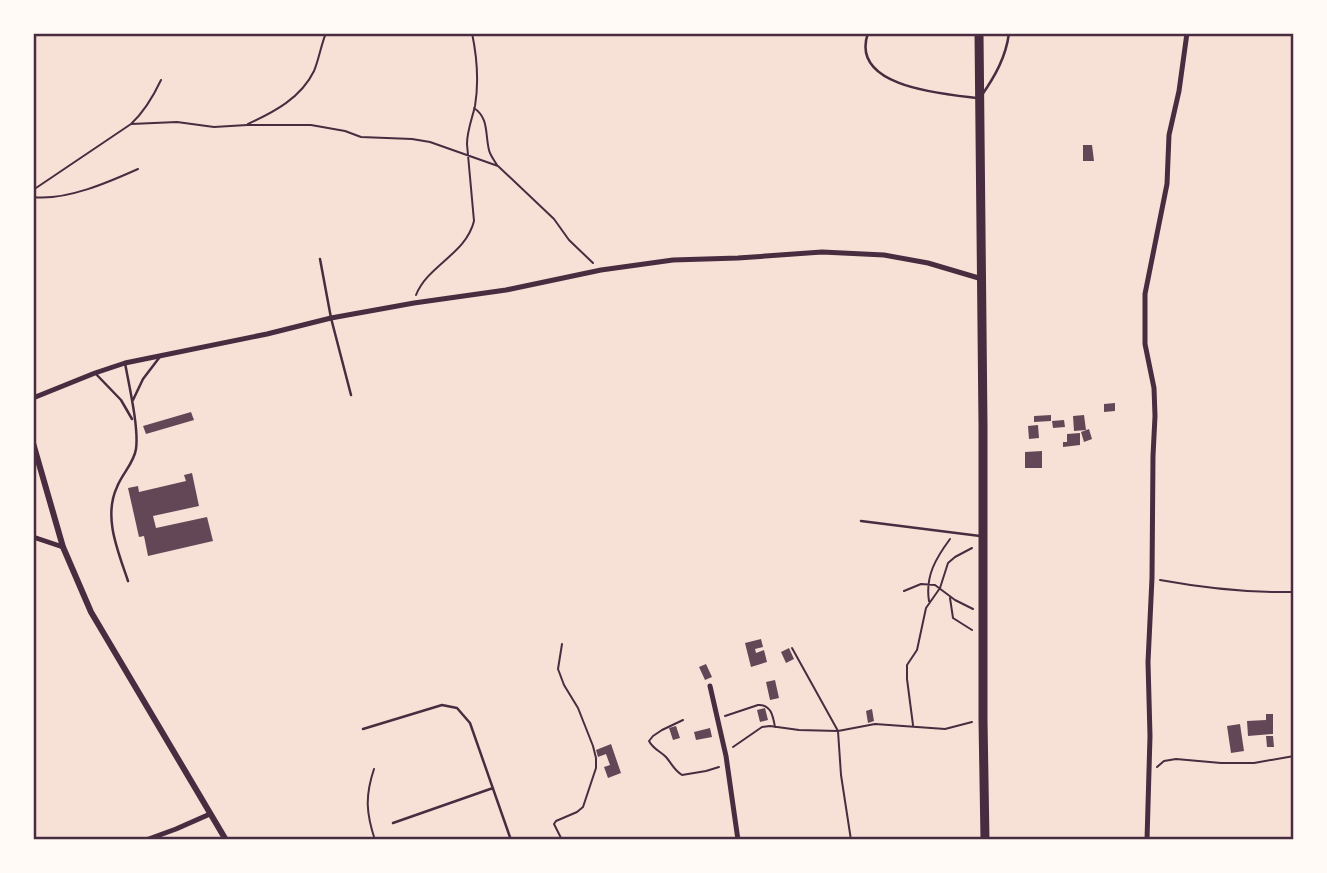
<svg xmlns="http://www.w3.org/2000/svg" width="1327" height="873" font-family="Merriweather,serif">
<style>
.building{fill:#644757}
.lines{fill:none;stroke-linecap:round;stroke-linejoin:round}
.path{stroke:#4a2c40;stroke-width:2}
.service{stroke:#4a2c40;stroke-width:2.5}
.minor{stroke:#4a2c40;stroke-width:5}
.tertiary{stroke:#4a2c40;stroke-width:6}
.trunk{stroke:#4a2c40;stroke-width:9}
.neatline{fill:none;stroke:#4a2c40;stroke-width:2.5}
</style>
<rect width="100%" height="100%" fill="#f7e1d7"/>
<path class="building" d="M1083,145H1092L1094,161H1083Z
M1115,403V411L1104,412V404Z
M191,412L194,420L146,434L143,426Z
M1051,415V421L1034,422V416Z
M1084,415L1086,430L1074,431L1073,416Z
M1064,420L1065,427L1053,428L1052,421Z
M1038,425L1039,438L1029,439L1028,426Z
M1089,429L1092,439L1084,442L1081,432Z
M1080,433V445L1063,447V442H1067V434Z
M1042,451V468H1025V452Z
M192,473L199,506L153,516L156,528L207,517L213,541L148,556L144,536L139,537L128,488L138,486L139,492L186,481L184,475Z
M761,639L763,647L755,649L756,653L764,650L767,662L751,667L745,643Z
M789,648L794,659L786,663L781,652Z
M706,664L712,677L705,680L699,667Z
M775,680L779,698L770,700L766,682Z
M765,708L768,720L760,722L757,710Z
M872,709L874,721L868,723L866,711Z
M1266,714H1273V734L1248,736L1247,721L1266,720Z
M1240,724L1244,751L1231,753L1227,726Z
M676,726L680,738L673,740L669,728Z
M710,728L712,737L696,740L694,732Z
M1266,736H1273L1274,747H1267Z
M611,744L621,773L608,778L604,767L610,765L606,754L598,757L596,750Z"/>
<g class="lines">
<path class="path" d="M474,108C489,118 485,134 489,150C490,155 494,160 497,165
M131,124L177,122L214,127L247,125H311L345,131L361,137L412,139L430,142L498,166L554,219L569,240L593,263
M248,124C274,112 301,98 314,71C319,59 321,45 326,33
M33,190L131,124C145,111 153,97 161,80
M33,197C66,201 109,182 138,169
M416,295C428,265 466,254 474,221L467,144C467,131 472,119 475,106C479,82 477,57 472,33
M1160,580C1204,588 1249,593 1294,592
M904,591L921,584L935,585L955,600L973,609
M950,598L953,618L972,630
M929,601C925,576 936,558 950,539
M562,644L558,669L564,685L578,708L593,746L596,758V768L583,807L577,812L556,821L554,824L562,840
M792,648L838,731L841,775L851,840
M725,716L758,705C771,704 773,716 775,727
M683,720L662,730L653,736L649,741C653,749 660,751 666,757C672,764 674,770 682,775L706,771L719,767
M913,725L907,679V665L917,650L926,608L940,588L948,563L955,557L972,548
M733,747L762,727L770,726L799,730L838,731L875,724L945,729L972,722
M1157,767L1164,761L1176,759L1221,763H1254L1294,756
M374,769C365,796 366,813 375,840"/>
<path class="service" d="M868,33C849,87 943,94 977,98
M982,95C995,76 1006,57 1009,33
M320,259L331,318L351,395
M125,363C129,385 139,428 136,449C134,463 122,474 117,487C103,517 118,551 128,581
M95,373L121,400L132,419
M133,400L143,379L159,358
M861,521L980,536
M363,729L442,705L457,708L470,723L511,840
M393,823L493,788"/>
<path class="minor" d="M33,398L95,373L125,363L267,334L331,318L414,303L506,290L601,270L673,260L738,258L822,252L884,255L928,263L982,279
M33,537L63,547
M710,686L726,756L738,840
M146,840L176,829L210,814
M1147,840L1150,736L1148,662L1152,578L1153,456L1155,416L1154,388L1145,344V294L1167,184L1169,135L1179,91L1187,33"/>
<path class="tertiary" d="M33,443L63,547L91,612L226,840"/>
<path class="trunk" d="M979,33L983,425V720L985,840"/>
</g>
<rect width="1327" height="873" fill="none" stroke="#fffaf5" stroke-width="70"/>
<rect x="35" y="35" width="1257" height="803" class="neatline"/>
</svg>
